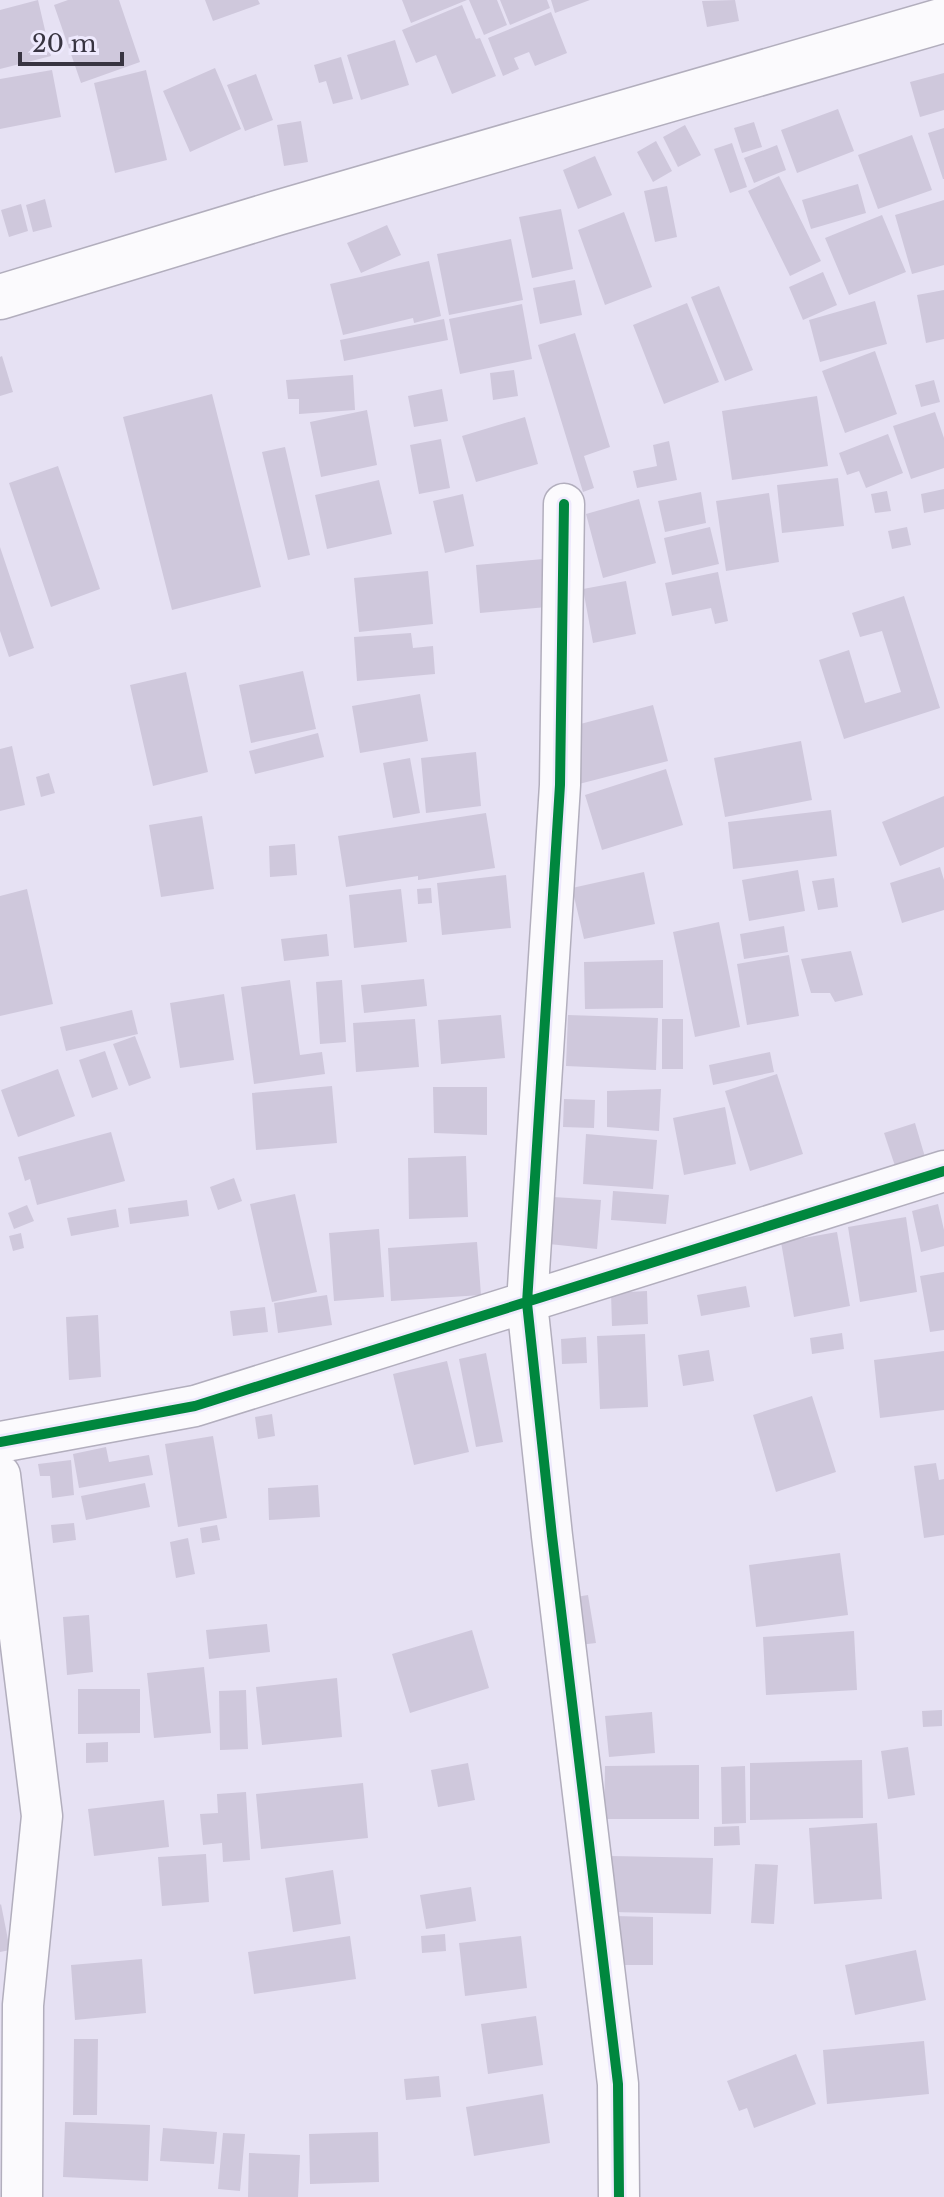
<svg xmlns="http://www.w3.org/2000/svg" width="944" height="2197" font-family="'Libre Baskerville',serif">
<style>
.building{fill:#cfc8dc}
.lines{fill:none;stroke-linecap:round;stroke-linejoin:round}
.street-casing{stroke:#b2aebd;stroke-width:43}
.primary-casing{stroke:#b2aebd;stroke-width:47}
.street{stroke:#fbfafd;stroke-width:40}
.primary{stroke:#fbfafd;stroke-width:44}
.cycleway-casing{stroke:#eee9fd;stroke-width:15}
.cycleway{stroke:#00873e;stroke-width:10}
</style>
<rect width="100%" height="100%" fill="#e6e1f3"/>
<path class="building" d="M38,0L51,56L0,69V10Z
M68,0H119L140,62L81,83L54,5Z
M205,0H258L260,4L213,21Z
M402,0H467L411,23Z
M469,0H497L507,25L484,35Z
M500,0H547L550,8L510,25Z
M551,0H590L555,13Z
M735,0L739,21L707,27L702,1Z
M462,5L476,39L480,38L496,76L452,94L436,55L416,63L402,30Z
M551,12L567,53L535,66L529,52L514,58L519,69L503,76L488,38Z
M395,40L409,85L361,100L347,55Z
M341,57L353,99L333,104L326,81L319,83L314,65Z
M215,68L241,129L190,152L163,91Z
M52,70L61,117L0,129V79Z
M146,70L167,160L115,173L94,83Z
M944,73V110L920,117L910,82Z
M256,74L273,120L245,131L227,85Z
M838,109L854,151L797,173L781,130Z
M301,121L308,162L284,166L277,125Z
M754,122L762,147L742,153L734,128Z
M685,125L701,155L678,167L663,137Z
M944,128V179H943L928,133Z
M912,135L932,190L878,209L858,155Z
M656,141L672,171L653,182L637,152Z
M732,143L747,187L730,193L714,149Z
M777,145L786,170L754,183L744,158Z
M595,156L612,195L578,209L563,170Z
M779,176L821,261L790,276L748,191Z
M858,184L866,213L811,229L802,200Z
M667,186L677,237L655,242L644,191Z
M45,199L52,227L33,232L26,205Z
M944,200V265L912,274L895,215Z
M21,204L28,231L9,237L1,210Z
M561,209L573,269L532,278L519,217Z
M624,212L652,287L605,305L578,230Z
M882,215L906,272L849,295L825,238Z
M387,225L401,255L361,273L347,243Z
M511,239L523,300L449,315L437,254Z
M429,261L441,316L414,323L413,318L343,335L330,284Z
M823,272L837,305L803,320L789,287Z
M575,280L582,315L540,324L533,288Z
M719,286L753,370L725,381L691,297Z
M944,290V339L926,343L917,295Z
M875,301L887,344L820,362L809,320Z
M687,303L719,382L664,404L633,325Z
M522,304L532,359L460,374L449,319Z
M444,319L448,340L344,361L340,340Z
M575,333L610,447L584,456L594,488L583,492L538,345Z
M875,351L897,414L845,433L822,371Z
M2,356L13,392L0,396V357Z
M514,370L518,396L493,400L490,373Z
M353,375L355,410L299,414V399H288L286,380Z
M934,380L940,402L921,407L915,385Z
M442,389L448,421L414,427L408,396Z
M212,394L261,587L172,610L123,417Z
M817,396L828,466L732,480L722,411Z
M367,410L377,465L321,477L310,422Z
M935,412L944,438V468L911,479L893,426Z
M525,417L538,464L476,482L462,436Z
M888,434L903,473L866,488L859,471L847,475L839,453Z
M441,439L450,488L419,494L410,445Z
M669,441L677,480L637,488L633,471L657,466L653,445Z
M285,447L310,555L288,560L262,452Z
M58,466L100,589L51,607L9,483Z
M838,478L844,526L782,533L777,485Z
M379,480L392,534L327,549L315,495Z
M944,489V509L924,513L921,494Z
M887,491L891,511L875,513L871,494Z
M701,492L706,523L665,532L658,501Z
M769,493L779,562L726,571L716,501Z
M463,494L474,546L445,553L433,501Z
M639,499L656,563L603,578L586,514Z
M710,527L719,564L672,575L664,538Z
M907,527L911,545L892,549L888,531Z
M0,547L34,648L9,657L0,631Z
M543,559L547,607L480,613L476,565Z
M428,571L433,624L359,632L354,578Z
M718,572L728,621L715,624L711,608L672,616L665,583Z
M626,581L636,634L593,643L583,589Z
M904,596L940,708L844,739L819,660L849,650L865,703L901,692L882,631L860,637L852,613Z
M411,633L413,648L433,646L435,674L357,681L354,637Z
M303,671L316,729L251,743L239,685Z
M186,672L208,772L153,786L130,685Z
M420,694L428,741L360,753L352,706Z
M653,705L668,761L579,784L565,728Z
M318,733L324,757L255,774L249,751Z
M801,741L812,800L725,817L714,758Z
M12,746L25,805L0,811V749Z
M476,752L481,806L426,813L421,758Z
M410,758L420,813L393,818L383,763Z
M666,769L683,825L602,850L585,795Z
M49,773L55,793L41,797L36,777Z
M944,796V847L900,866L882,822Z
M831,810L837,856L733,869L728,822Z
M486,813L495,868L418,880V876L346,887L338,836Z
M202,816L214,889L161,897L149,825Z
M295,844L297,875L270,877L269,846Z
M940,867L944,880V910L902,923L890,883Z
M798,870L805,911L749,921L742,880Z
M644,872L655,924L584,939L572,888Z
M506,875L511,928L442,935L437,883Z
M834,878L838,907L818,910L812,881Z
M431,888L432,903L418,904L417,889Z
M27,889L53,1004L0,1016V896Z
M401,889L407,942L354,948L349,895Z
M719,922L740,1027L695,1037L673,932Z
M784,926L788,952L744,959L740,934Z
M327,934L329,956L284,961L281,939Z
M851,951L863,995L835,1002L830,993H811L801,959Z
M789,955L799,1016L747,1025L737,964Z
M663,960V1008L585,1009L584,962Z
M424,979L427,1006L364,1013L361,985Z
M290,980L300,1055L322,1052L325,1074L254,1084L241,987Z
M342,980L346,1042L320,1044L316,982Z
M224,994L234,1060L180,1068L170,1003Z
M132,1010L138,1034L66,1051L60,1027Z
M501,1015L505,1058L441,1064L438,1020Z
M568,1015L658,1018L656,1070L566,1066Z
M415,1019L419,1067L356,1072L353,1023Z
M662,1019H683V1069H662Z
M135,1036L151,1078L129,1086L113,1044Z
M105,1051L118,1089L92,1098L79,1060Z
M770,1052L774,1072L713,1085L709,1065Z
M58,1069L75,1116L18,1137L1,1090Z
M777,1074L803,1154L750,1171L725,1091Z
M332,1086L337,1143L256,1150L252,1093Z
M433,1087H487V1135L434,1133Z
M661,1089L659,1131L607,1127V1091Z
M564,1099L595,1100L594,1128L563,1127Z
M725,1107L736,1164L684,1175L673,1118Z
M915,1123L925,1157L895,1166L884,1133Z
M111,1132L125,1181L37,1205L30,1179L25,1181L18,1157Z
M586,1134L657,1140L653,1189L583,1184Z
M466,1156L468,1217L409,1219L408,1158Z
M234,1178L242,1201L218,1210L210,1187Z
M613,1191L669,1195L666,1224L611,1220Z
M295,1194L317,1292L272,1302L250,1204Z
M553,1197L601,1200L597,1249L549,1244Z
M187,1200L189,1216L130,1224L128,1208Z
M938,1204L944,1230V1246L921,1252L912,1211Z
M27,1205L34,1221L14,1229L8,1213Z
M116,1209L119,1227L71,1236L67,1218Z
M906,1217L917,1292L860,1302L848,1227Z
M379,1229L384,1297L334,1301L329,1233Z
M837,1232L850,1306L794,1317L781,1242Z
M21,1233L24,1248L13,1251L9,1236Z
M477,1242L481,1295L391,1301L388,1248Z
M944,1272V1330L930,1332L920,1276Z
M746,1286L750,1307L701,1316L697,1295Z
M647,1291L648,1324L612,1326L611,1293Z
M327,1295L332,1325L278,1333L274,1303Z
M265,1307L268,1332L233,1336L230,1311Z
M98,1315L101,1377L69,1380L66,1317Z
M842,1333L844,1349L812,1354L810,1338Z
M645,1334L648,1407L600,1409L597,1336Z
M586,1337L587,1363L562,1364L561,1339Z
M709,1350L714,1381L683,1386L678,1355Z
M944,1351V1410L880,1418L874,1360Z
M486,1353L503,1442L476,1447L459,1359Z
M447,1361L469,1452L414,1465L393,1374Z
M812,1396L836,1472L776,1492L753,1415Z
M272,1414L275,1436L258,1439L255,1417Z
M213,1436L227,1518L178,1527L165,1444Z
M106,1447L109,1462L149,1455L153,1475L79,1488L73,1454Z
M71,1460L74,1495L52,1498L50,1476H40L38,1464Z
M936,1463L939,1480L944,1479V1535L924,1538L914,1466Z
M145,1483L150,1507L86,1520L81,1496Z
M318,1485L320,1517L269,1520L268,1488Z
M74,1523L76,1540L53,1543L51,1525Z
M217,1525L220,1540L202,1543L200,1528Z
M188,1538L195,1574L176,1578L170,1542Z
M840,1553L848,1615L756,1627L749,1565Z
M588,1595L596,1643L571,1646L564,1599Z
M89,1615L93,1672L67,1675L63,1617Z
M267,1624L270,1652L209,1659L206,1630Z
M472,1630L489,1688L410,1713L392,1654Z
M854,1631L857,1690L766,1695L763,1637Z
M204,1667L211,1733L154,1738L147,1673Z
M337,1678L342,1737L262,1745L256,1687Z
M78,1689H140V1733L78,1734Z
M246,1690L248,1749L220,1750L219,1691Z
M942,1710V1726L923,1727L922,1711Z
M652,1712L655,1753L609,1757L605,1716Z
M108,1742V1762L86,1763V1743Z
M908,1747L915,1795L888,1799L881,1751Z
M862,1760L863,1818L750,1820V1763Z
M468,1763L475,1800L438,1807L431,1770Z
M699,1765V1819H604L605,1766Z
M745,1766L746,1823L722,1824L721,1767Z
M363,1783L368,1838L261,1849L256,1794Z
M246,1792L250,1860L223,1862L222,1843L203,1845L200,1814L218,1813L217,1794Z
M164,1800L169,1847L94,1856L88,1809Z
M877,1823L882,1899L814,1904L809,1828Z
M739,1826L740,1845L714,1846V1827Z
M206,1854L209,1902L162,1906L158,1857Z
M611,1856L713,1858L711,1914L610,1912Z
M755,1864L778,1865L774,1924L751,1923Z
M333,1870L341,1924L293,1932L285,1878Z
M471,1887L476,1921L426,1929L420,1895Z
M1,1904L10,1950L0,1952V1905Z
M614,1916L653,1917V1965H614Z
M445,1934L446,1951L422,1953L421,1936Z
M350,1936L356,1979L254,1994L248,1952Z
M521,1936L527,1988L465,1996L459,1943Z
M916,1950L926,2000L855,2015L845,1965Z
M142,1959L146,2013L75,2020L71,1965Z
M536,2016L543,2065L488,2074L481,2024Z
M74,2039H98L97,2115H73Z
M924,2041L929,2094L827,2104L823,2050Z
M796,2054L816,2104L754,2128L747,2108L739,2111L727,2081Z
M439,2076L441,2097L406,2100L404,2079Z
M543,2094L550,2143L474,2156L466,2107Z
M65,2122L150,2125L148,2181L63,2177Z
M163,2128L217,2132L214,2164L160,2161Z
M378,2132L379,2182L310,2184L309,2134Z
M223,2133L245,2134L240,2191L218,2189Z
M249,2153L300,2155L298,2197H248Z"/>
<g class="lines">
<defs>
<path id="street" d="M564,504L560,785L527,1303L552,1536L618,2084L619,2197
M0,1442L195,1406L944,1171
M0,1475L42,1816L23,2005L22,2197"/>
<path id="primary" d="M0,297L277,213L944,20"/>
</defs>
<use href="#street" class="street-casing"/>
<use href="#primary" class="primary-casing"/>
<use href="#street" class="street"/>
<use href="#primary" class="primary"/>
<defs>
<path id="cycleway" d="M564,504L560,785L527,1303L552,1536L618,2084L619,2197
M0,1442L195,1406L944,1171"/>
</defs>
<use href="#cycleway" class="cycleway-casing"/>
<use href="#cycleway" class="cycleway"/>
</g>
<path d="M20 52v12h102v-12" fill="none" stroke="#383441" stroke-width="4"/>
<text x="32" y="52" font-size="24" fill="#383441" stroke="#eee9fd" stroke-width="6" paint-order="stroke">20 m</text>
</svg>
